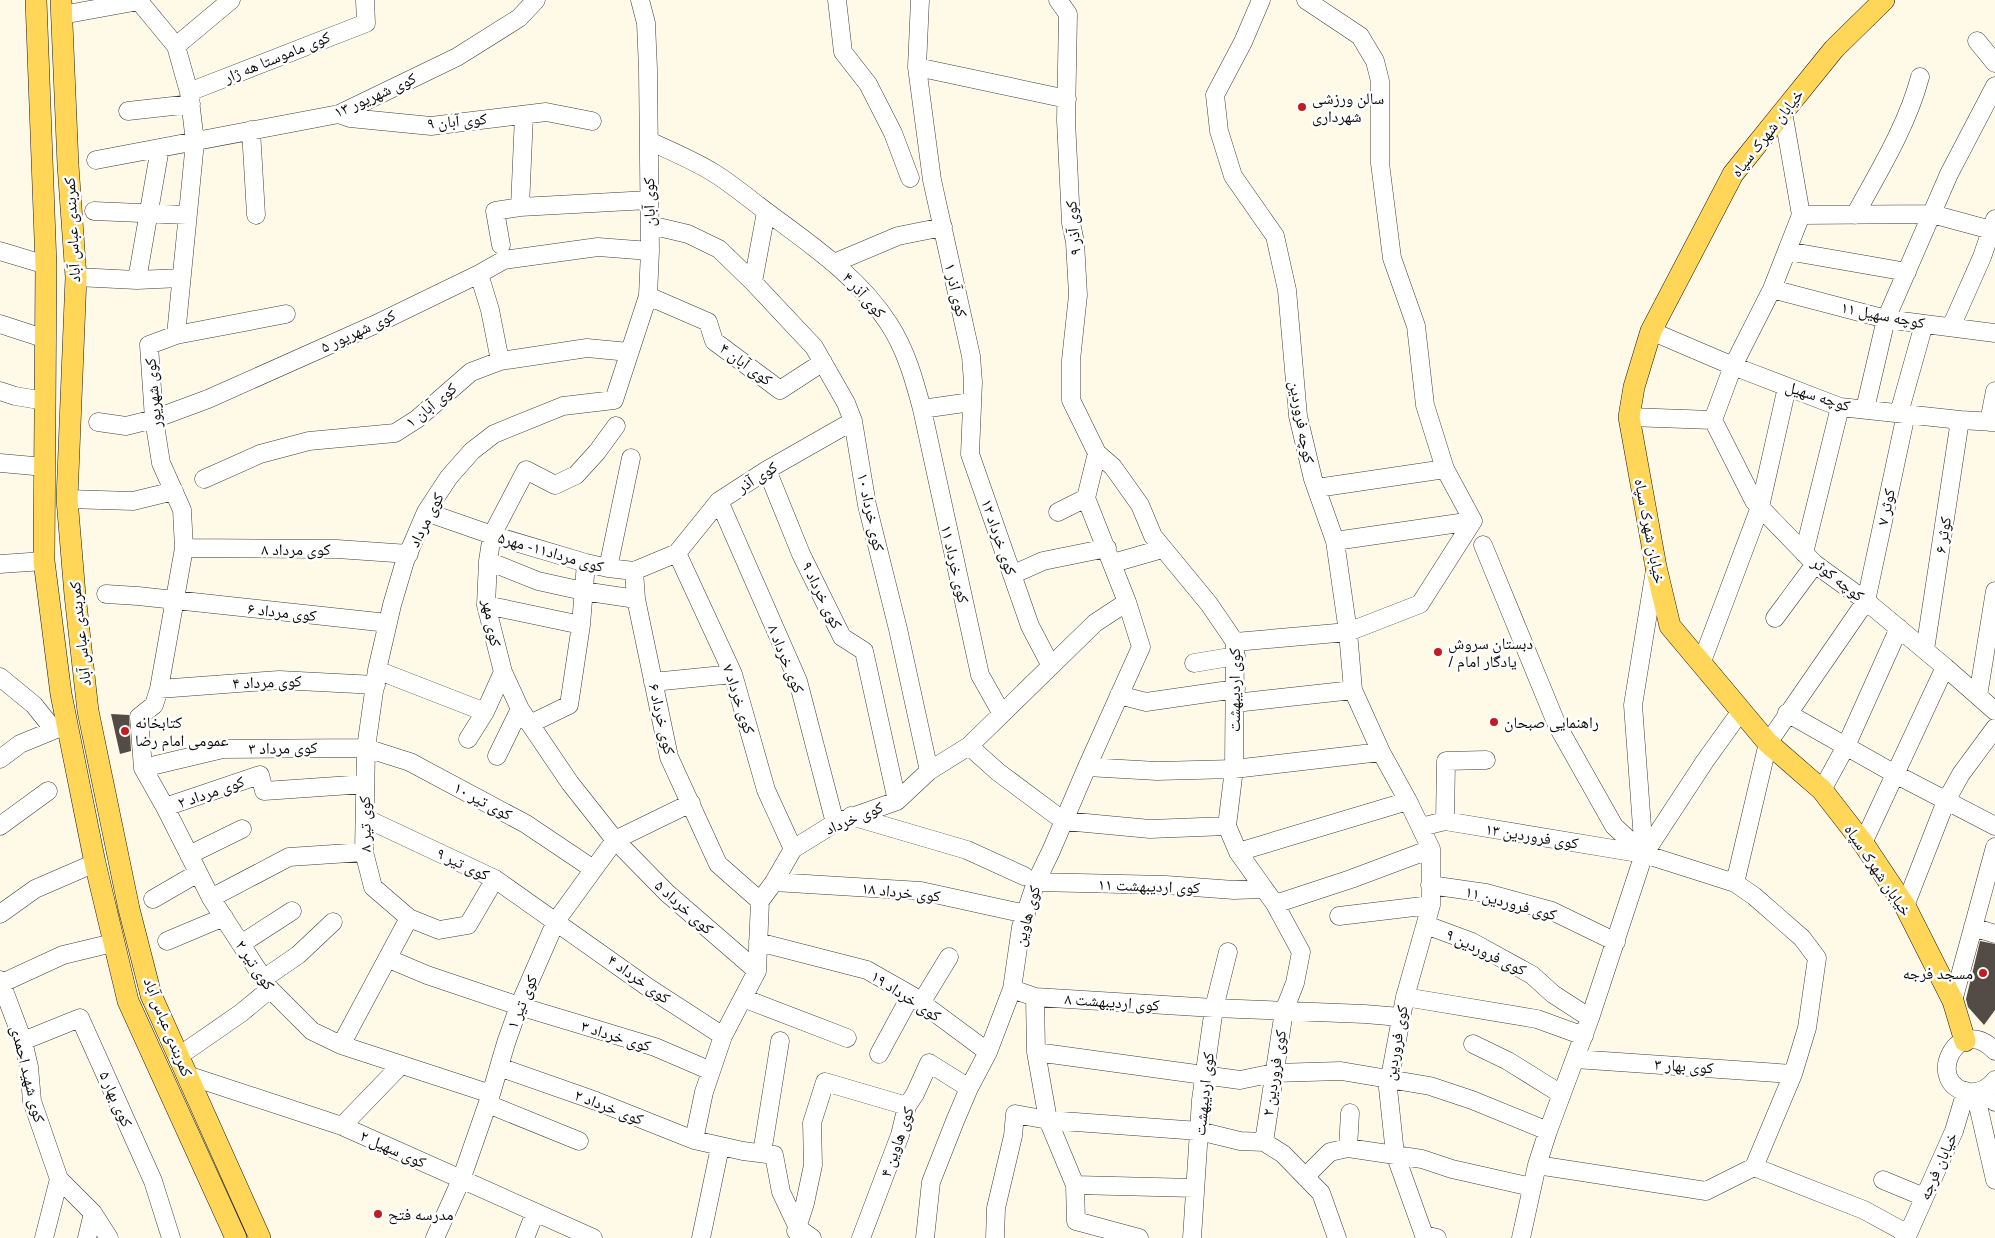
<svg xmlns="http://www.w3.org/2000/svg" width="1995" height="1238" font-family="'Zilla Slab','Noto Naskh Arabic',serif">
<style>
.building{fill:#534b46}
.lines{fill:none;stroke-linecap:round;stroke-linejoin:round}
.minor-casing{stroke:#3d3d3d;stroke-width:19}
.major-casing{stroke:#1b1b1b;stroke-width:22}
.minor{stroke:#fff;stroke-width:18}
.major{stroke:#ffd658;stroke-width:21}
.poi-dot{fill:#c11c24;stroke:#fff;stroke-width:2}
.labels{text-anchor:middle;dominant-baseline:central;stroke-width:5;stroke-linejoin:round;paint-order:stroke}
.street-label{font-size:16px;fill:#0a0a0a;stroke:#fff}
.poi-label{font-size:16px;fill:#0a0a0a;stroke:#fff;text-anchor:start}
</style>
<rect width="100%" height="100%" fill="#fffae8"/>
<path class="building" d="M111,714L129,715L131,751L120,754Z
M1980,941L1995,944V1010L1984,1025L1968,1007L1966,999Z"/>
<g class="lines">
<defs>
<path id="minor" d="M138,0L176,46L189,92L195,142L176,335L149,345L154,419L161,463L182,510L184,548L159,689L154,705L139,717L143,768L165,807L211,898L270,989L312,1031L341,1045L491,1094
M837,0L843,52L868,84L893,133L910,178
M920,0L917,67L932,180L971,356L973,382L970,454L1030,626L1051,666
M1058,0L1068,14L1066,120L1071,223L1075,242L1078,295L1071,360V400L1097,453L1113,467L1123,481L1140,505L1153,536L1209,604L1235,642L1234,769L1227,826L1238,852L1275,904L1301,952L1295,983L1284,1011L1264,1142L1283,1154L1321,1193L1337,1238
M1261,0L1243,42L1215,95L1219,131L1233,176L1275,236L1287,290L1298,416L1313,479L1335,541L1348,632L1353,690L1381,752L1408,801L1431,849V905L1405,997L1388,1088L1395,1154L1424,1235L1437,1238
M1306,0L1360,36L1375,61L1380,81V163L1392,258L1416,326L1425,405L1445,469L1473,521
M62,15L139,1
M1977,41L1995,63
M176,46L231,0
M917,67L1067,99
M189,92L366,23L365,0
M128,111L191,104
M339,114L350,118L431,126L546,112L592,121
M251,130L256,215
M649,141C671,151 693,160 714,173C735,186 754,203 775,218C817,249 861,280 889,324C906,350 914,379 922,409L980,675L1002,714
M96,160L339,114L457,57L519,18L536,0
M520,207L524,115
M94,211L187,215
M1801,215L1932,214L1995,231
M1855,215C1879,171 1907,126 1920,77
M650,225L688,234L719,249L753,282L814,347L846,403L853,421L867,505L898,629L929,771
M501,245L495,211L520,207L649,200
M0,251L46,265
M1787,251L1907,272
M834,263L898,236L943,227
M479,274L504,260L598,247L650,251
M76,277L137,280L181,278
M137,280L160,148
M753,282L766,212
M1772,289L1886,319L1995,333
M648,296L708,322L714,341L780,390L823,362
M0,324L46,339
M1951,327L1982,257L1995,219
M1651,331L1733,366L1840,407L1960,420L1995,422
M176,335L286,314
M0,391L15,396L45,401
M922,409L971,402
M1865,409L1886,319L1949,174L1995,86
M1899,413L1924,324
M1629,417L1713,420
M1713,420L1754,501L1815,564L1866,601L1945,667L1995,711
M1713,420L1733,366L1772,289L1801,215L1783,112
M98,422L126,426L154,419L208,399L374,325L479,274L490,310L500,361
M1989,422L1995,391
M616,426L597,452L576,475L555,485L526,470L492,535L488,561L486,605L503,672L520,709L530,724L570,783L615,840L667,893L757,971
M0,463L45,467
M767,470L801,554L842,637L864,651L897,801
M204,479L260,454L309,441L395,433L417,419L471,372L500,361L587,348L629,352
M1317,488L1445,469
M67,499L133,501L174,491
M719,501L798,681L835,823
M426,512L492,535L586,563L608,568L634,571L677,553L719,501L767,470L853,421
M1058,512L1086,498
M1335,541L1473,521
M1483,545L1557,725L1614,826L1644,854
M184,548L337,549L409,554
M677,553L733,674L766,790L793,849
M1804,553L1840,407
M488,561L538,581L583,591L636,599
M1113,563L1162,549
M0,564L44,561
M608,568L631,458
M634,571L636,599L669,757L718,864L760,901
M1012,575L1043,561L1107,548
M106,594L138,596L388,623
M486,605L581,625
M1775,618L1815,564
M1235,642L1348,632L1420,604L1473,521
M1925,650L1960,420
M1194,663L1236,656
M1701,664L1760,507L1787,387
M377,670L485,712
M0,677L34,705L54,730L20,744L0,759
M653,682L733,674
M159,689L279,680L376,685
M1119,695L1146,702L1236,689
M1978,696L1995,591
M1235,703L1353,690
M1787,713L1895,774L1995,826
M530,724L569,705L581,625L586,563
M468,739L485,712L503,672
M969,746L998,772L1057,816
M497,756L520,709
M1087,767L1157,771L1234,769L1381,752
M143,768L223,749L366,748L410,762L526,824L593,869
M1822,790L1846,746L1899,628
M165,807L260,775L264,791L365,784
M851,816L967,850L1024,876
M365,818L495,879L649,988L723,1036
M1065,821L1150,829L1227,826
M1445,821L1446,761L1486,760
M0,826L48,791
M1421,827L1445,821L1644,854L1735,883L1754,896L1802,938L1817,958L1807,1028L1793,1074L1754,1167L1706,1191L1537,1165
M1863,843L1945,667
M1238,852L1408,801
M1644,854L1705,761L1741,711
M189,855L242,829
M495,879L468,925L439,930L409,918L373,887L364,852L366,748L377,670L392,605L405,561L426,512L449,477L472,451L494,434L563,406L614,400L648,296L650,251L648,69L646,23L640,0
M774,882L921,891L1026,914
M1036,882L1166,885L1234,890L1263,889
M1735,883L1768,743L1866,601L1906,414
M1430,885L1486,893L1552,911L1616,942
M211,898L289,857L364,852
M153,899L198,873
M1275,904L1351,879L1431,849
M1905,906L1946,801L1961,774L1995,728
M0,914L35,889L95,863
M1339,916L1431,905
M1426,925L1472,942L1532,975L1553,994L1590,1018
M1973,927L1995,934
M167,941L224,917
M758,942L867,970L911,995L988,1052
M241,944L292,911
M389,959L427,975L519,1006L655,1047L711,1071
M263,979L298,955L333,922
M0,980L23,1041L29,1067L32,1101L59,1179L93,1213L109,1238
M2,983L63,955L113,943
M1012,989L1035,997L1214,1008L1365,1014L1400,1017
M1035,997L1036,1052L1048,1120L1075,1185L1076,1221L1139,1238
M1405,997L1537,1019L1584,1036
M743,998L847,1038
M1953,1001L1995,847
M921,1003L949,957
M23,1041L80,1018L153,1181L171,1238
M1473,1044L1508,1061L1561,1094
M341,1045L409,918
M1995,1051C1957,1011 1923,1085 1969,1092C1980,1093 1988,1089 1995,1080
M1036,1052L1240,1080L1274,1073L1341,1071L1430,1086L1472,1100L1548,1131
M879,1054L911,995
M179,1056L241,1013L270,989
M1575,1059L1793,1074
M499,1067L596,1101L694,1140L743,1151L774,1155L781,1192L798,1228L812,1238
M187,1075L342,1126L593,1238
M1984,1090L1995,1102
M1975,1092L1995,1180
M488,1104L579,1141
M342,1126L401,1065
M694,1140L704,1092L723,1036L757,971L760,901L774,882L793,849L835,823L897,801L929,771L969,746L1095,623L1127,602
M1348,1148L1350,1113
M762,1153L780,1041
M1754,1167L1864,1210L1908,1234
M1305,1177L1330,1152L1348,1148L1422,1159L1452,1169L1532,1187
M1883,1180L1924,1197
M1075,1185L1195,1188
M796,1231L805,1203L813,1165L812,1123L825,1082L907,1106
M44,1238L59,1179
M87,1238L93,1213
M435,1238L461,1180L491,1094L506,1043L519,1006L556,921L615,840L691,803
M525,1238L535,1213
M701,1238L720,1147
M861,1238L900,1135L907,1106L915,1094L929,1063L969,1088
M925,1238L931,1182L955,1121L969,1088L988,1052L1012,989L1021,927L1036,882L1051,851L1087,767L1141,647L1127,602L1086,498L1097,453
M995,1238L996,1208L1013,1136L1015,1114L1048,1120L1199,1131L1240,1141L1264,1142
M1192,1238L1201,1100L1214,1008L1228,952
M1521,1238L1537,1165L1548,1131L1590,1018L1644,854L1633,705L1655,570
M1904,1238L1908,1234L1954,1131L1966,1091"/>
<path id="major" d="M36,0L46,265L44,561L61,694L95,863L128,1001L236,1238
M61,0L68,165L76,277L67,499L75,595L88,711L129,909L151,995L260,1238
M1884,0L1834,49L1733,174L1651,331L1634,387L1629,417L1656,567L1670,626L1768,743L1822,790L1863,843L1905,906L1953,1001L1965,1041"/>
</defs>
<use href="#minor" class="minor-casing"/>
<use href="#major" class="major-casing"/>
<use href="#minor" class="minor"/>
<use href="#major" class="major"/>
</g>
<g class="poi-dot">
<circle cx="1302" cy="107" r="5"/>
<circle cx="1438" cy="652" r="5"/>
<circle cx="1494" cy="722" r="5"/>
<circle cx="125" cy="731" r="5"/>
<circle cx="1983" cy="973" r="5"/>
<circle cx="378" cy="1214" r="5"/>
</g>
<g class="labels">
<g class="street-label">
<text transform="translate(277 57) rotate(-22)">کوی ماموستا هه ژار</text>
<text transform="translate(375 95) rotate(-24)">کوی شهریور ۱۳</text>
<text transform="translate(457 121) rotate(-5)">کوی آبان ۹</text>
<text transform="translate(1767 133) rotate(-52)">خیابان شهرک سپاه</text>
<text transform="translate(649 202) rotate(-91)">کوی آبان</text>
<text transform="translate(1073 228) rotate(-95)">کوی آذر ۹</text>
<text transform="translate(72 230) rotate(-93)">کمربندی عباس آباد</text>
<text transform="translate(956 290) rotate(77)">کوی آذر ۱</text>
<text transform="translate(864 295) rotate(48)">کوی آذر ۴</text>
<text transform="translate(1883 315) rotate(11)">کوچه سهیل ۱۱</text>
<text transform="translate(358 331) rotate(-25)">کوی شهریور ۵</text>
<text transform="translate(746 364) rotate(36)">کوی آبان ۴</text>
<text transform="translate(153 393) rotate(-95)">کوی شهریور</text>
<text transform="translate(1818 396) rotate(18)">کوچه سهیل</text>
<text transform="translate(431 405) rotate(-39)">کوی آبان ۱</text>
<text transform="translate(1302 422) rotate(80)">کوچه فروردین</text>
<text transform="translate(757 477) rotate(-32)">کوی آذر</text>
<text transform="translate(1886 507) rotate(-78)">کوثر ۷</text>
<text transform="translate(871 512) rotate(78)">کوی خرداد ۱۰</text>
<text transform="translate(426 520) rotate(-63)">کوی مرداد</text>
<text transform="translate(1650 531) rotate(79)">خیابان شهرک سپاه</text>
<text transform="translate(1943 535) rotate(-81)">کوثر ۶</text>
<text transform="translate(999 537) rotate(71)">کوی خرداد ۱۲</text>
<text x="296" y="549">کوی مرداد ۸</text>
<text transform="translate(551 552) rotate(16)">کوی مرداد۱۱- مهر۵</text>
<text transform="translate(955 564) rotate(77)">کوی خرداد ۱۱</text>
<text transform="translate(1838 579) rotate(38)">کوچه کوثر</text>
<text transform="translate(822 595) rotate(64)">کوی خرداد ۹</text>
<text transform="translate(282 612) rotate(6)">کوی مرداد ۶</text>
<text transform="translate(492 623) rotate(80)">کوی مهر</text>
<text transform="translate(80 634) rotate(-96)">کمربندی عباس آباد</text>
<text transform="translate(786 659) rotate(68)">کوی خرداد ۸</text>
<text transform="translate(267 682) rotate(-2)">کوی مرداد ۴</text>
<text transform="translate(1234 690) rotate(-90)">کوی اردیبهشت</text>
<text transform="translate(739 699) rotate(72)">کوی خرداد ۷</text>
<text transform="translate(662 719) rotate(77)">کوی خرداد ۶</text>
<text transform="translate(283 748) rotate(-1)">کوی مرداد ۳</text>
<text transform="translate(211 792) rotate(-19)">کوی مرداد ۲</text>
<text transform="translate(483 801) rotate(28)">کوی تیر ۱۰</text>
<text transform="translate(854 818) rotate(-23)">کوی خرداد</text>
<text transform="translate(365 824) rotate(-91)">کوی تیر ۸</text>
<text transform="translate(1532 836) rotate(9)">کوی فروردین ۱۳</text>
<text transform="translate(463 864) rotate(25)">کوی تیر ۹</text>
<text transform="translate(1878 870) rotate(56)">خیابان شهرک سپاه</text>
<text transform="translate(1149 886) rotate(2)">کوی اردیبهشت ۱۱</text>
<text transform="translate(901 892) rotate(6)">کوی خرداد ۱۸</text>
<text transform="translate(1511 903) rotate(15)">کوی فروردین ۱۱</text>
<text transform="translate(684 907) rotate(42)">کوی خرداد ۵</text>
<text transform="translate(1027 916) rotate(-75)">کوی هاوین</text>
<text transform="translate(1486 952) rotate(26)">کوی فروردین ۹</text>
<text transform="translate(255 965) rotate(56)">کوی تیر ۲</text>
<text transform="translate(639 979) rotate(35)">کوی خرداد ۴</text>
<text transform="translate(906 996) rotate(33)">کوی خرداد ۱۹</text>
<text transform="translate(522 1002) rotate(-68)">کوی تیر ۱</text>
<text transform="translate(1112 1002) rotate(4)">کوی اردیبهشت ۸</text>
<text transform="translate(168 1027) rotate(68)">کمربندی عباس آباد</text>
<text transform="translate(616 1036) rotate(17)">کوی خرداد ۳</text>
<text transform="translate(1396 1043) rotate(-80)">کوی فروردین</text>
<text transform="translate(1684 1066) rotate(4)">کوی بهار ۳</text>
<text transform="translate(1274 1073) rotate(-81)">کوی فروردین ۲</text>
<text transform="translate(28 1074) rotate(76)">کوی شهید احمدی</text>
<text transform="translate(1204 1094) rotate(-84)">کوی اردیبهشت</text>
<text transform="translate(116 1099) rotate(66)">کوی بهار ۵</text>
<text transform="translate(609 1107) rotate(21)">کوی خرداد ۲</text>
<text transform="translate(897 1142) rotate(-71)">کوی هاوین ۴</text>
<text transform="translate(393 1149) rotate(24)">کوی سهیل ۲</text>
<text transform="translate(1938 1166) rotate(-66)">خیابان فرجه</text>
</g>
<g class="poi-label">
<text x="1312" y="98">سالن ورزشی<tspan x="1312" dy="18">شهرداری</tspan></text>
<text x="1448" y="643">دبستان سروش<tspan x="1448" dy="18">/ یادگار امام</tspan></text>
<text x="135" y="722">کتابخانه<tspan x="135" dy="18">عمومی امام رضا</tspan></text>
<text x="1504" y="722">راهنمایی صبحان</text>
<text x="1973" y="973" text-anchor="end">مسجد فرجه</text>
<text x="388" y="1214">مدرسه فتح</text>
</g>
</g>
</svg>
